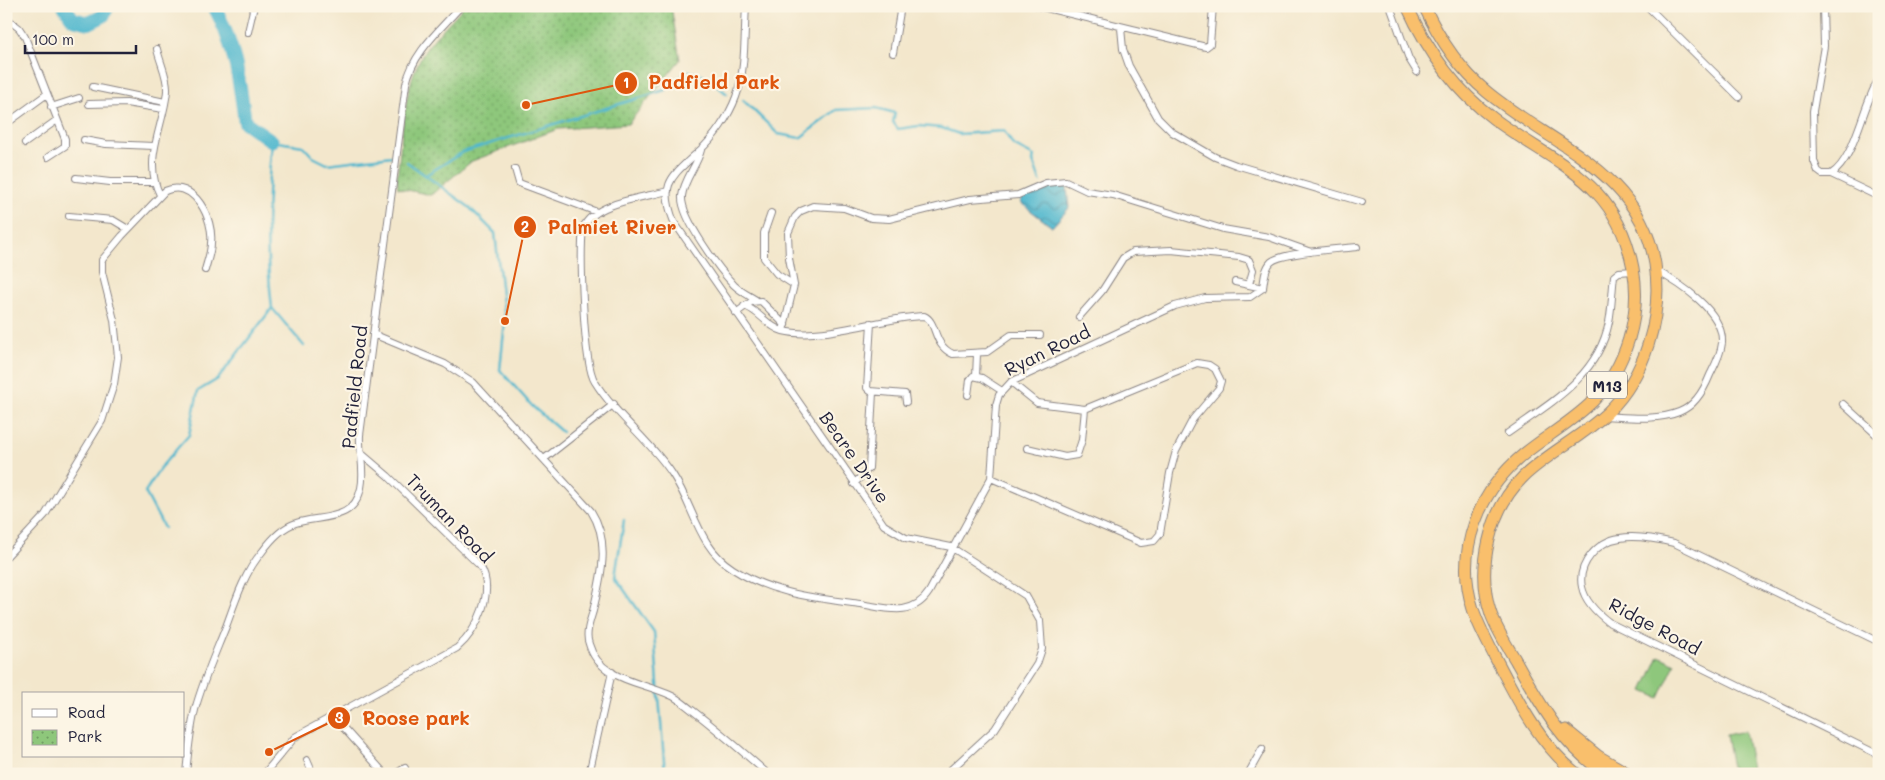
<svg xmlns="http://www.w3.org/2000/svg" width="1885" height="780" font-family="Mali,sans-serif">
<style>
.park{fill:url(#park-dots);stroke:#58745b}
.garden{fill:#8ec77b;stroke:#58745b}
.water{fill:url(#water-waves);stroke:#396c84}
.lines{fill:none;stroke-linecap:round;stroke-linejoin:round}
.stream{stroke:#50b7ce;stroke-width:2.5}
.river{stroke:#50b7ce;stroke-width:14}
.street-casing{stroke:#8a8484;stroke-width:8}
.highway-casing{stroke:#8a8484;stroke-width:13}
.street{stroke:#fff;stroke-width:6}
.highway{stroke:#f9bf6c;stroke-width:11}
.labels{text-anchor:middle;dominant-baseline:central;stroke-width:4.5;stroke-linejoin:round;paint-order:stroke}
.shield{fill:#fcf5e5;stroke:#63616e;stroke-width:1}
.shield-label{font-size:16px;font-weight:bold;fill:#22223b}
.street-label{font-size:18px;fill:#22223b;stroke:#fcf5e5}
.leader{fill:none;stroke:#de560e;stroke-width:2}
.callout-dot{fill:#de560e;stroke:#fcf5e5;stroke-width:2}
.mark-label{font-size:15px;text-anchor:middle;font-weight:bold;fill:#fff}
.callout-label{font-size:19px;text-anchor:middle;font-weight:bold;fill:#de560e;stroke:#fcf5e5;stroke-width:4.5;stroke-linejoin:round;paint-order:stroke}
</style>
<defs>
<pattern id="park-dots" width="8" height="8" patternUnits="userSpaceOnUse" patternTransform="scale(1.25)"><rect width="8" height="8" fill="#8ec77b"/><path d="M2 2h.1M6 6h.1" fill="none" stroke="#74a166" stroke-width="1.8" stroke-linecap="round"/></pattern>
<pattern id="water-waves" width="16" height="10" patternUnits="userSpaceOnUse" patternTransform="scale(1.25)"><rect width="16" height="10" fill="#50b7ce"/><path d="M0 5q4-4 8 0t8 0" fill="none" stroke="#4294a8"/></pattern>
</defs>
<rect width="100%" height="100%" fill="#fcf5e5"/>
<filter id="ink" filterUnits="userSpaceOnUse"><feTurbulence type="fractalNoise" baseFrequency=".02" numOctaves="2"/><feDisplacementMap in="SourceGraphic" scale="10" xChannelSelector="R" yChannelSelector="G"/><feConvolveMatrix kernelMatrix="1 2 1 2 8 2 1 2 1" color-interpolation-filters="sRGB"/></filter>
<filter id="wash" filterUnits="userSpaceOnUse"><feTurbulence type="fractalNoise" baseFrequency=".0096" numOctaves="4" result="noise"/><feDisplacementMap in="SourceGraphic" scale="20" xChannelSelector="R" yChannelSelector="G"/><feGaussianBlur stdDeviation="1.12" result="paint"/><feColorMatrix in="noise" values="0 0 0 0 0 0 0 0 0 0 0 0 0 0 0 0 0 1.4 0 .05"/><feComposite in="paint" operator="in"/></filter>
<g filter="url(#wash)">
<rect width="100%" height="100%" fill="#f3e7cc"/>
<path class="park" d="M464,6H671L680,60L628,124L558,129L472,161L431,195L398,188L397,177C402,142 403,95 418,63C428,41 449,24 464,6Z"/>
<path class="garden" d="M1659,656L1675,664L1659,698L1643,691Z
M1745,731L1752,770L1733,773L1726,735Z"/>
<path class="water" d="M1059,185L1067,187L1069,208L1052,227L1021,203V197L1049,186Z"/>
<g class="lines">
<path class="stream" d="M743,100L778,134L800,138L836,110L876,108L895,113L893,122L898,129L919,126L942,128L959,134L1004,131L1013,145L1034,156L1033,161L1040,181
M407,162L469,207L495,233L505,321L500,370L533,407L562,432
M426,175L463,152L665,90L688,71L706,76L727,94
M272,308L304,346
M624,520L615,577L654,632L665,774
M164,528L145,492L161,467L189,435L198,391L218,379L272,308C265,247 266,201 272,141L303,146L313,157L327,164L392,156"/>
<path class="river" d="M64,6L73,19L89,23L103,16L108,6
M214,6C235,46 239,78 245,122L272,141"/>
</g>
</g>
<g filter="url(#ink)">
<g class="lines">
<defs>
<path id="street" d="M746,6C744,35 746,70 736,97C729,116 714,138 699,151C673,176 658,182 674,222L884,525L906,538L951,547L1026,596L1040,621L1042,649L1037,664L995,729L946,774
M1038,6L1206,47L1210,44L1213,6
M1390,6L1409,59L1417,72
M1647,6L1739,97
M1823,6L1824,46L1813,111L1814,161L1818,171L1822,174H1831L1879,197
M6,18L19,28L25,37L65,139V146L48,157
M1121,28L1123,49L1129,66L1158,118L1172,132L1215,157L1236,165L1362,202
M248,32L254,6
M157,49C160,63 168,77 167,91C164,126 142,160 160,195
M893,53L901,6
M93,87L165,102
M89,104L126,103L163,109
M51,107L79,98
M6,124L47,94
M84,140L106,144L154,146
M25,143L57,120
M701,150C697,166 684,179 682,196C680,217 719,269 734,285C740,291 748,295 756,300
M515,169L519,183L597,212
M1831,174C1855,160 1863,103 1879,79
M76,178L110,182H155
M668,191C643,198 594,202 583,228C580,254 583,364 595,382C616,416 652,442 673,475C694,507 698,547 733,569C772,594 816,598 860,604C886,608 912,618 929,592L991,478L996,405L999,395L1011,382L1175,306L1205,298L1250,297L1263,288
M771,213L764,233V258L777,274L794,285
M69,216L113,220L128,229
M1235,282L1263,288
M1263,288C1264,279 1265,268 1271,262C1282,252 1340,249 1357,247
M744,306C759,310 767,327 783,331C823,341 881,317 924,316C938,322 932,345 953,354L987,352L1011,335H1040
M736,313L751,302L761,301L785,325
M1079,317L1102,291L1123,258L1133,252L1171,250L1239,257L1249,260L1253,270L1249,284
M871,323L867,388L870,391L905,394L906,402
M783,331L794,285L789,258L788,233L795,217L801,211L813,206L844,208L871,218L889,219L970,199L1018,195L1046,183L1066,181L1087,191L1113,195L1223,229L1269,237L1311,252
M373,334L445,364L473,382L591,511C611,542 601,577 593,611C590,621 585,634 589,644C599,680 642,682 670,695C678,698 685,705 692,710C718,730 743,752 768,774
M976,376L977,354
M968,395L970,380L973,376L982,378L1002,391
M1843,404L1879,437
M1603,416C1626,417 1657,421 1679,412C1695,406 1704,390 1710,375C1715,365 1721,354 1722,343C1724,311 1679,283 1655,270
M1508,433C1550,403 1598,377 1609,322C1612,307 1612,291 1614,276L1619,272L1633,271
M1027,448L1065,457L1077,455L1082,440L1085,409
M544,459L614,404
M991,478L1141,543L1154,541L1160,534L1170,473L1176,451L1193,419L1219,388L1221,381L1215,369L1209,365L1197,363L1085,409L1037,403L1011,382
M854,484L869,468L873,392
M6,557L45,515L102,421L114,384L118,357L114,320L102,272V260L122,236L165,191C194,178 214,219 211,243C211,252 207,262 205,270
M1879,642L1674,543C1657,539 1637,535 1620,538C1598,541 1577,564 1582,587C1585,602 1598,614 1610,623L1879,755
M334,714L340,724L385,774
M307,760L313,774
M186,774C188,752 190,731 195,710C203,680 216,652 227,624C236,599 245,572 262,552C270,541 283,527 296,523C322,515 354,522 361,488C365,470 359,453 360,435L406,84C413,52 440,30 461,6
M264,774L295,737L457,648C477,631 496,591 480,566L388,476L361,453
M395,774L405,768
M589,774L612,672
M1248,774L1262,749"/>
<path id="highway" d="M1407,6C1427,50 1455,90 1494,119C1558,166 1616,180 1633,268C1642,315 1626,367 1593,401C1572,422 1546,436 1524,454C1479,491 1454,551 1473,609C1478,625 1487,641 1495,657C1517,699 1538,743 1577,774
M1424,6C1439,38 1460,70 1487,92C1551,145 1640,171 1655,264C1663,316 1645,376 1608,412C1582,437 1548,453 1523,477C1489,510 1476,570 1491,614C1497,630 1507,646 1516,661C1541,706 1562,745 1606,774
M1566,730L1598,756L1629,774"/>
</defs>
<use href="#street" class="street-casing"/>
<use href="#highway" class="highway-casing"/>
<use href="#street" class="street"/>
<use href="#highway" class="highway"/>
</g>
</g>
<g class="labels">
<rect class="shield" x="1587" y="371.5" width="40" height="27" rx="4"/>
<g class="shield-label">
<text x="1607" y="385">M13</text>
</g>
<g class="street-label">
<text transform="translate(1047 350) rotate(-26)">Ryan Road</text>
<text transform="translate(354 387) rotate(-84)">Padfield Road</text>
<text transform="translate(855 457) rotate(55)">Beare Drive</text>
<text transform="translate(450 518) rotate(46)">Truman Road</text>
<text transform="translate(1655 626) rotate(28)">Ridge Road</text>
</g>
</g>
<path class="leader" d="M526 105L626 83M505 321L525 227M269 752L339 718"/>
<g class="callout-dot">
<circle cx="526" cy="105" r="5"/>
<circle cx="505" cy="321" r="5"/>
<circle cx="269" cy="752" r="5"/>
<circle cx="626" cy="83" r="12"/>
<circle cx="525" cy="227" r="12"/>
<circle cx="339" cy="718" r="12"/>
</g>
<g class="mark-label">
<text x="626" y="88">1</text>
<text x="525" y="232">2</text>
<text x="339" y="723">3</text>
</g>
<g class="callout-label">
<text x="714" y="89">Padfield Park</text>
<text x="612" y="234">Palmiet River</text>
<text x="416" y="725">Roose park</text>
</g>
<rect width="1885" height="780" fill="none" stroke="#fcf5e5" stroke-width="25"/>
<rect x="22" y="692" width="162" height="65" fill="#fcf5e5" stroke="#a5a1a1"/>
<rect x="32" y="709" width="25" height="8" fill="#ffffff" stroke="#a5a1a1"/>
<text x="68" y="718" font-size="15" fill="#22223b">Road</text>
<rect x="32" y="730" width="25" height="15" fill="url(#park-dots)" stroke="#a5a1a1"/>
<text x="68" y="742" font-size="15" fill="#22223b">Park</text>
<path d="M25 45v8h111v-8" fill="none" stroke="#22223b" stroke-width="2.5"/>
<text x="32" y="45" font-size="15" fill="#22223b" stroke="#fcf5e5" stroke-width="4" paint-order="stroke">100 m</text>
</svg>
